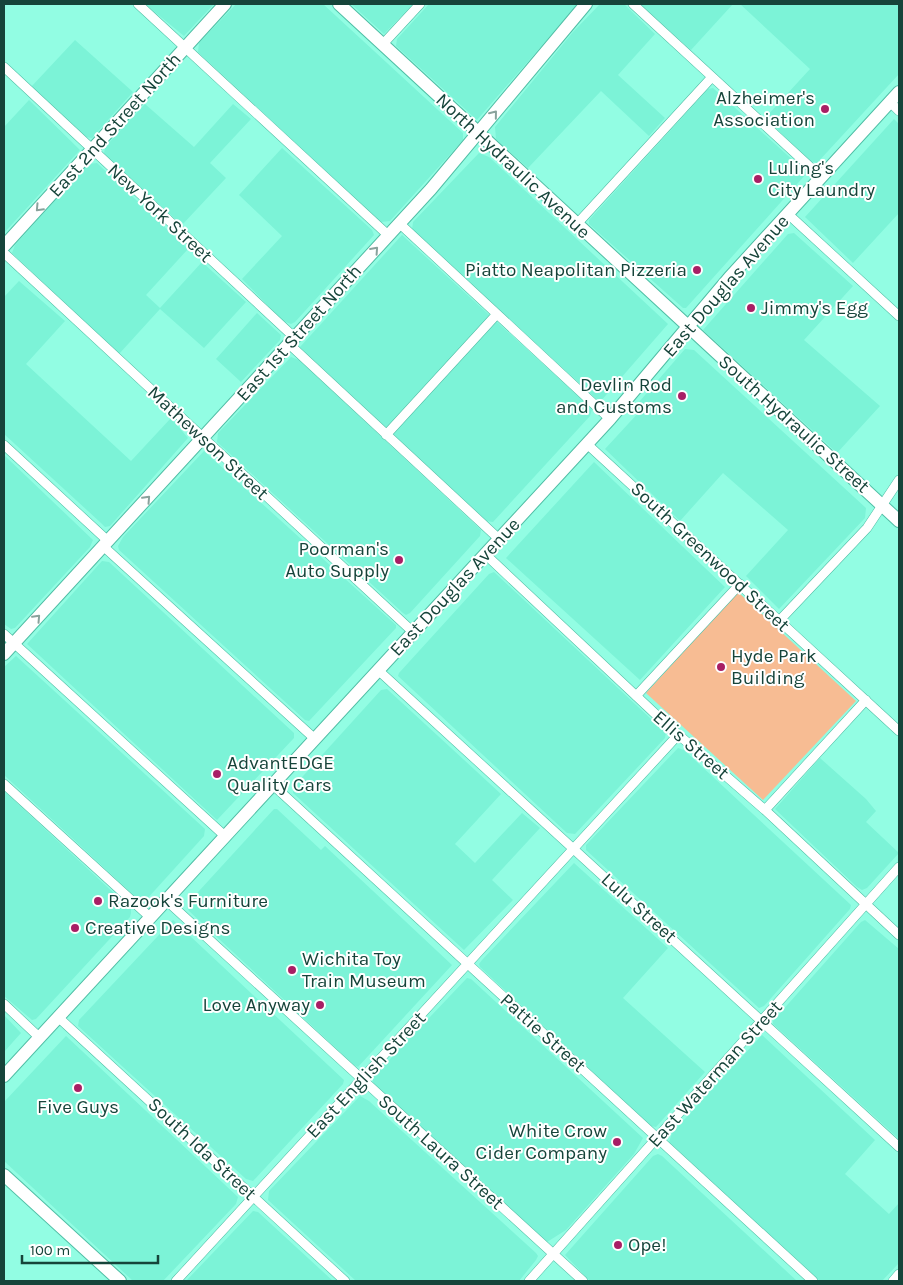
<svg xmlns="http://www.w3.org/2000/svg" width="903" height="1285" font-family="Karla,sans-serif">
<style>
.built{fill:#7cf3d7}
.green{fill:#f7bc93}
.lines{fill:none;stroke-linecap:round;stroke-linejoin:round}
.street-casing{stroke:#50bea5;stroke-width:10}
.secondary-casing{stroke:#50bea5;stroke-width:14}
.street{stroke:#fff;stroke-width:9}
.secondary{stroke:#fff;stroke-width:12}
.oneway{stroke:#8aa29c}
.poi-dot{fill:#a81f65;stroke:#fff;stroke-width:2}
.labels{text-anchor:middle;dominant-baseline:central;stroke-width:4;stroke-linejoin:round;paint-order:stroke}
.poi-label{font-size:19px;fill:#16443a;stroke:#fff;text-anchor:start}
.street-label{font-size:19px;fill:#16443a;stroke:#fff}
</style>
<rect width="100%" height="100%" fill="#92fde3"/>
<path class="built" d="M145,4H214L184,36Z
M236,4H323L463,133V140L390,221L381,222L377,219L198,52L199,43Z
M351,4H413L384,34Z
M429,4H578L477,120L396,46L397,39Z
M600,4H624L655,34L618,75L665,118L649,136L601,91L528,168L496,139L495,127L573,32Z
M640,4H733L691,50Z
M740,4H899V74L817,163L810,161L765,118L810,69Z
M75,40L133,92L92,138L85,137L31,87Z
M713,88L805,171L806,174L686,308H683L589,224V220L708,89Z
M29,100L80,150L4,233V127Z
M145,104L194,147L233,104L251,119L210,163L226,178L182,225L104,154L105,147Z
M894,119L899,124V213L853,263L805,217Z
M282,148L372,230L374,235L295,322L291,324L283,321L242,279L282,236L239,195Z
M479,153L489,157L668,324L600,402L412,230L413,222Z
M97,163L188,249L146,295L160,308L202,262L246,302L204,348L160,309L119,354L12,253L15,245L88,164Z
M794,233L853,286L804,340L880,406L837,453L703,330L788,234Z
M402,235L592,409L590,416L493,522L486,521L300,347Z
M19,281L65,321L26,364L131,461L171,418L188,438L110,526L105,527L101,523L4,434V297Z
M257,313L281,335L280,340L241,382L216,359Z
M685,349L694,350L866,508L865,518L779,609L746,576L788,530L723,473L680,521L605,449L640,411L639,402Z
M291,357L299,360L481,530L480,536L410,613L406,615L403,613L217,442L218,433Z
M204,451L396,625V628L309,721L305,720L119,550L118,546L123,537Z
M4,455L93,540L90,547L15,628L11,629L4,624Z
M594,462L725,587L640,680L506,558Z
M102,561L109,562L294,733V738L217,820L27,644Z
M494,572L666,733L665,738L575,834L567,833L398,676L399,673L489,574Z
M16,656L205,829L204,836L146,900H139L4,775V667Z
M387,689L501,794L455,844L475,863L522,813L540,828L492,880L513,900L464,950L293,793L294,786L381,690Z
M678,748L684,750L851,905L850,909L764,1006L759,1008L586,850V845Z
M820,758L866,799L876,811L866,822L899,853L867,888L862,890L857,887L775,809Z
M4,791L131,909V913L130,917L36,1019L32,1020L4,996Z
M274,809H277L321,850L325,846L452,965L358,1067L354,1065L189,911L187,907L188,903Z
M574,863L668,948L623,998L705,1072L656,1127L651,1126L480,967L479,964L482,960Z
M173,920L344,1080L343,1084L253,1181L246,1179L78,1026L79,1020Z
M865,920L899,949V1139L773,1024V1021L861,922Z
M467,978L471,979L643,1138L634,1154L566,1230L547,1242L374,1085L373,1081V1077Z
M4,1015L21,1033L4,1052Z
M762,1035L875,1140L845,1174L889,1214L899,1203V1263L882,1281H820L669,1142L672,1133Z
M66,1036L238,1197L236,1204L163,1281H133L4,1161V1102Z
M360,1096L369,1101L536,1253L538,1256L536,1260L519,1281H356L268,1200L269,1191Z
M658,1154L662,1156L797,1281H590L565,1255L653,1156Z
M253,1211L258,1212L333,1281H186Z"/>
<path class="green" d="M738,592L856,701L763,800L646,693Z"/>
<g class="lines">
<defs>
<path id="street" d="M138,4L388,235
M633,4L821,177
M383,44L420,4
M4,67L295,338
M890,102L899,111
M788,214L899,316
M399,223L610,419
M576,225L712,77
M4,253L413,632
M289,344L499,539
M386,435L497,314
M587,444L899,731
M4,445L108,541
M103,546L315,739
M485,554L665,723L765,810L899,935
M779,621L867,528L899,480
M4,634L226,837
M378,670L899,1147
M636,696L740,584
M4,784L151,918
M273,785L813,1281
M765,810L866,700
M167,901L583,1281
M4,1004L40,1038
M59,1018L345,1281
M176,1281L678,735
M529,1281L899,867
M893,1281L899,1274"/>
<path id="secondary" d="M339,4L899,521
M4,246L225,4
M4,654L431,189L586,4
M4,1076L610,419L729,278L899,92
M4,1175L120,1281"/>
</defs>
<use href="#street" class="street-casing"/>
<use href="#secondary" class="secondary-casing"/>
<use href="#street" class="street"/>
<use href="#secondary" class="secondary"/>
</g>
<defs><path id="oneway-chevron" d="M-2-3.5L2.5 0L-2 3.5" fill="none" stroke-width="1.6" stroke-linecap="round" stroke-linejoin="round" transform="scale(1.25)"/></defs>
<g class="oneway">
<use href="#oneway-chevron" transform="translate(494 114) rotate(-51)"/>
<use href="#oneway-chevron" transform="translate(39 208) rotate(133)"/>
<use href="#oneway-chevron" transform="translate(375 250) rotate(-48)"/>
<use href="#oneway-chevron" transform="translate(147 499) rotate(-47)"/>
<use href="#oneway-chevron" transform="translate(37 618) rotate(-47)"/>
</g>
<g class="poi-dot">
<circle cx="825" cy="109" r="5"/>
<circle cx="758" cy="179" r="5"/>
<circle cx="697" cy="270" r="5"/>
<circle cx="751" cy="308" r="5"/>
<circle cx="682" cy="396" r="5"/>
<circle cx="399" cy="560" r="5"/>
<circle cx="721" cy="667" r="5"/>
<circle cx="217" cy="774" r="5"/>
<circle cx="98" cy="901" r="5"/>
<circle cx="75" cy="928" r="5"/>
<circle cx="292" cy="970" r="5"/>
<circle cx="320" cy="1005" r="5"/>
<circle cx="78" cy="1088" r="5"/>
<circle cx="617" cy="1142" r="5"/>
<circle cx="618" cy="1245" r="5"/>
</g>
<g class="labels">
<g class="poi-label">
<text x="815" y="98" text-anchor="end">Alzheimer's<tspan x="815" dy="22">Association</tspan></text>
<text x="768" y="168">Luling's<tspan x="768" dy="22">City Laundry</tspan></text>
<text x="687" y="270" text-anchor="end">Piatto Neapolitan Pizzeria</text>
<text x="761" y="308">Jimmy's Egg</text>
<text x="672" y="385" text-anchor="end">Devlin Rod<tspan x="672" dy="22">and Customs</tspan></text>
<text x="389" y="549" text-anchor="end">Poorman's<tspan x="389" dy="22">Auto Supply</tspan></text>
<text x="731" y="656">Hyde Park<tspan x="731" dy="22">Building</tspan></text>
<text x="227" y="763">AdvantEDGE<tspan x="227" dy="22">Quality Cars</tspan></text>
<text x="108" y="901">Razook's Furniture</text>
<text x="85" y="928">Creative Designs</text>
<text x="302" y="959">Wichita Toy<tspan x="302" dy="22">Train Museum</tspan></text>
<text x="310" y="1005" text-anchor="end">Love Anyway</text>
<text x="78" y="1107" text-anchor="middle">Five Guys</text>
<text x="607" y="1131" text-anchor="end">White Crow<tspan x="607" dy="22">Cider Company</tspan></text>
<text x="628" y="1245">Ope!</text>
</g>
<g class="street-label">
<text transform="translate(115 125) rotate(-48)">East 2nd Street North</text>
<text transform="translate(513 166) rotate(43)">North Hydraulic Avenue</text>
<text transform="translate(160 213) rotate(43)">New York Street</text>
<text transform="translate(726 286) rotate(-49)">East Douglas Avenue</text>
<text transform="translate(299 333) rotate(-48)">East 1st Street North</text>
<text transform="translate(794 424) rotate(42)">South Hydraulic Street</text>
<text transform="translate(208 443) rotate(43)">Mathewson Street</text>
<text transform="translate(710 557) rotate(43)">South Greenwood Street</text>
<text transform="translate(455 587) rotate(-47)">East Douglas Avenue</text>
<text transform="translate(691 745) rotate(41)">Ellis Street</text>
<text transform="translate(639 908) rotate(42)">Lulu Street</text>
<text transform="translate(543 1033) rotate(42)">Pattie Street</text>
<text transform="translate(715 1074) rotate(-48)">East Waterman Street</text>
<text transform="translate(366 1075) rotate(-47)">East English Street</text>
<text transform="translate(202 1149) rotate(43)">South Ida Street</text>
<text transform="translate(441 1152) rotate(42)">South Laura Street</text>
</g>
</g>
<rect width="903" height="1285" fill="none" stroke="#16443a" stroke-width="10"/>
<path d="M22 1255v8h136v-8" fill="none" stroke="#16443a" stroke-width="2.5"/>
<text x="30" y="1255" font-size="15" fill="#16443a" stroke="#ffffff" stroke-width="4" paint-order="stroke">100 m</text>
</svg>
